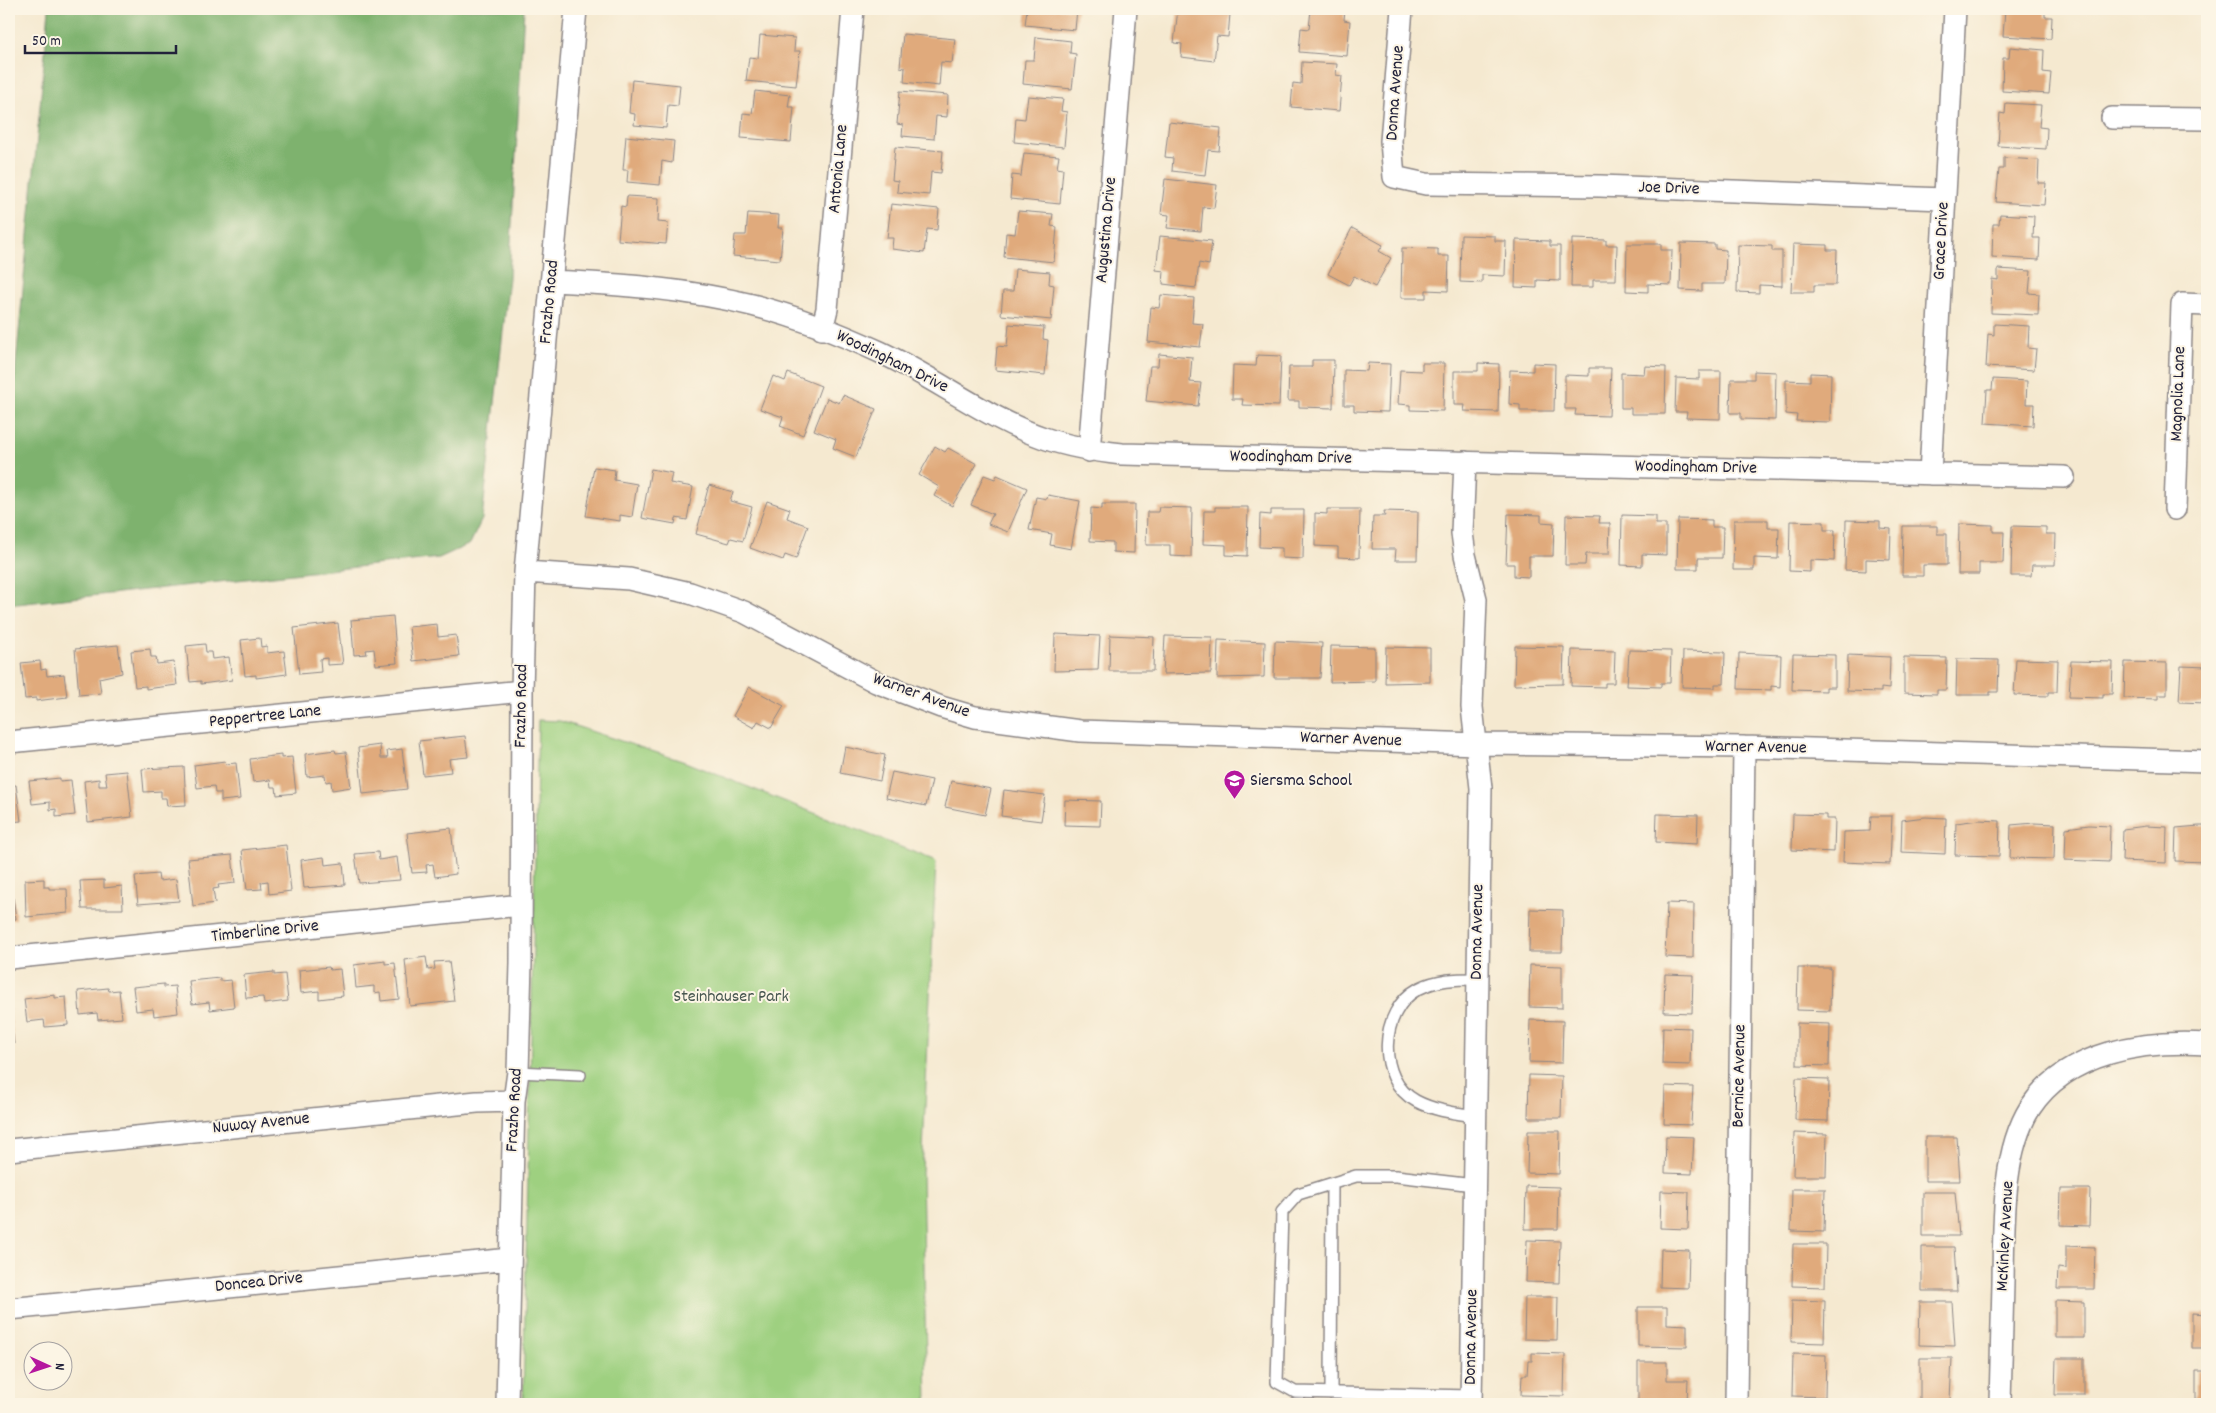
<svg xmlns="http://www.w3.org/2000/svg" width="2216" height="1413" font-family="Dekko,sans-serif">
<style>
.green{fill:#9ed080;stroke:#60795e}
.forest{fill:#7eb26e;stroke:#506a54}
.building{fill:#e0aa7b}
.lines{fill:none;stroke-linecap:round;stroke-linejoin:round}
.lane-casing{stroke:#8c8686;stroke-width:14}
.street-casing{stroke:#8c8686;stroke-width:24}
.lane{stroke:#fff;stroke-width:11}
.street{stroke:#fff;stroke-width:21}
.labels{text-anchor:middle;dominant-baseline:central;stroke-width:4;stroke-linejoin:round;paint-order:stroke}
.street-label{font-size:18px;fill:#22223b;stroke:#fcf5e5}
.poi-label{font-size:18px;fill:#22223b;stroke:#fcf5e5;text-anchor:start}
.park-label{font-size:18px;fill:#475650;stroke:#fcf5e5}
</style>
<rect width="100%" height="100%" fill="#fcf5e5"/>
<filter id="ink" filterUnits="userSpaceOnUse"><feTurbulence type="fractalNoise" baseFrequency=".02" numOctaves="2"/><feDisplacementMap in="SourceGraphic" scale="10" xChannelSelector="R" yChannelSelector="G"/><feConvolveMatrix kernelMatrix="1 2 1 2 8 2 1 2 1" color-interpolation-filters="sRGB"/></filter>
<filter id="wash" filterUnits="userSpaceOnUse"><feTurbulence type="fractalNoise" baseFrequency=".0096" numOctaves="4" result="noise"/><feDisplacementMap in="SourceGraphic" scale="20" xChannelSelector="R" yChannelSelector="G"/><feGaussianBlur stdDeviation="1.12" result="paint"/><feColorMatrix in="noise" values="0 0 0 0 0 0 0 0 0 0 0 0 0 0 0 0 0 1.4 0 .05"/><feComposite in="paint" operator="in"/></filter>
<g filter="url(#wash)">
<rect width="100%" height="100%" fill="#f5e9d0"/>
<path class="green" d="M538,720L560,721L685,762L936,861L922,1174L927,1404H523Z"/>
<path class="forest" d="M49,9H524L509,278L482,519L470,544L439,558L17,604L9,602V439Z"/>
<g id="blocks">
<path class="building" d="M648,9H677L676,13Z
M1027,9H1077L1075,30L1025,25Z
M1178,9L1230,14L1228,37L1217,36L1214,61L1181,57L1182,44L1174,43Z
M1311,9L1345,10L1344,20L1350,21L1347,56L1299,52L1301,28L1309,29Z
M2005,9H2045V17H2052L2051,39L2003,36Z
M903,34L955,39L952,63L941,62L939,86L904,82L905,68L900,67Z
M760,35L795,38L794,51H800L796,86L746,81L749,57L758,58Z
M1036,37L1071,41L1070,53L1076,54L1072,89L1023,84L1025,60H1034Z
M2010,47L2044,50L2043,72L2051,73L2049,94L2002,91L2003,58H2009Z
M1302,62L1337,64L1336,75L1342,76L1339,111L1291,107L1293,83L1301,84Z
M632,80L680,85L678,106L668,105L666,128L634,125L635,114L629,113Z
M755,91L790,95L788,107H794L791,142L741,138L743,113L752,114Z
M900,91L948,95L947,117L936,116L934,139L902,136L903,125L897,124Z
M1028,96L1063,99L1061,111L1067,112L1064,147L1014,142L1016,118L1025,119Z
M2006,103L2041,105L2039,127L2047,128L2046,149L1998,146L2000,113L2005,114Z
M1169,122L1221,128L1219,151L1208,150L1205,175L1172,171L1173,158L1165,157Z
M626,136L674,141L672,163L662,161L660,185L627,182L628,170H623Z
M895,147L943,151L941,173L931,172L929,195L897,192L898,181L892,180Z
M1024,153L1059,156L1057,168L1063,169L1060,204L1010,199L1012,175L1021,176Z
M2004,158L2039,160L2038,183H2046L2044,205L1996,202L1999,169H2004Z
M1165,179L1217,185L1214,208L1203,207L1201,231L1167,228L1169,215L1161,214Z
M627,196L659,198L658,222L668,223L666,244L618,240L621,206L626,207Z
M891,204L939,209L937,230L927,229L924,253L892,249L893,238H887Z
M1018,211L1053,214L1051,226L1057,227L1054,262L1004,257L1006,233L1015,234Z
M748,213L779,215L778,228H783L780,260L733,256L735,235H746Z
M2000,214L2034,216L2033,238H2040L2039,260L1992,257L1993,224H1999Z
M1352,228L1383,245L1379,251L1391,258L1375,287L1354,276L1349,285L1328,274Z
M1461,235L1495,236V241H1506L1505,276L1482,275V283L1460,282Z
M1160,236L1212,241L1209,265L1199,263L1196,288L1163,284L1164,271L1156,270Z
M1572,239L1606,240V245H1617L1616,280H1593V287H1571Z
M1516,240L1550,241V246H1560V281L1537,280V288L1515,287Z
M1681,243L1715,244V249L1726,250L1725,284H1702V291L1680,290Z
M1627,244H1661V250H1672L1671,285L1648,284V292L1626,291Z
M1793,244L1827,245V250H1837L1836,285H1814V292H1791Z
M1738,245L1772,246V251H1782V286L1759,285V293L1737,292Z
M1402,248L1438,249V256H1449L1448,291L1426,290V298H1401Z
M1015,269L1050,272L1049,284L1054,285L1051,320L1001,315L1003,291H1013Z
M1998,269L2031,271L2029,293L2039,294L2038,315L1991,313L1992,279L1998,280Z
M1161,295L1194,298L1192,323L1203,324L1200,347L1148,342L1151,307L1159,308Z
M1009,324L1044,327L1043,339L1048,340L1045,375L995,370L997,346L1007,347Z
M1994,324L2029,326L2028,348L2036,349L2034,370L1986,367L1988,334L1994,335Z
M1159,354L1192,357L1190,382L1201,383L1198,406L1146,401L1150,366H1158Z
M1257,355L1281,356L1279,406L1242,405L1243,399H1232L1233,365L1256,366Z
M1312,360H1334L1333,408L1299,407V401H1288L1289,367H1312Z
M1368,363L1390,364L1388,412L1354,411V405H1344V370L1367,371Z
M1422,363H1444L1443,411L1410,410V405L1398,404L1400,370L1422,371Z
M1478,363L1499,364L1498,412L1464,411L1465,405H1454V371H1478Z
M1533,363L1555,364L1554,411H1520V405L1509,404L1510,370L1533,371Z
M1645,366L1666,367L1665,414H1631V408H1621V373L1644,374Z
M1589,368H1611L1609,416L1575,415L1576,409H1565V375L1589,376Z
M1699,371H1721L1720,419L1686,418L1687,412H1675L1676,378L1699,379Z
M1754,371L1776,372L1775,420L1741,419V413H1730L1731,379H1754Z
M788,373L821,386L803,435L780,426L783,417L760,409L773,376L785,381Z
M1810,373L1831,374L1830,422L1796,421L1797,415L1786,414V380L1810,381Z
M1993,379L2027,381L2026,404H2034L2033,426L1985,423L1987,390H1992Z
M843,395L876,409L856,457L833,448L836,439L814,430L827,398L839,403Z
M935,446L945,452L948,448L977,464L952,506L934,496L939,487L919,475Z
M594,467L615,470L614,480L637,484L632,517L620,515V521L586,516Z
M651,469L672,473L670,483L693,487L687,520L676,518L675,524L642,518Z
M984,475L995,479L997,475L1027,488L1008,532L988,524L993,514L971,505Z
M709,485L733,492L730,501L752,507L743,541L731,538L729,543L696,534Z
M1048,495L1080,501L1071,549L1050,545L1052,534L1029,530L1036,497L1047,499Z
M767,501L790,509L787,518L808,526L796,559L785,555L783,560L750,548Z
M1102,504H1135L1134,553L1113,552V542L1090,541L1091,508L1102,509Z
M1159,507L1192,508L1191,557L1170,556V545H1146L1147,512H1158Z
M1215,507H1248L1247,556L1226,555V545L1203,544L1204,511H1215Z
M1327,509H1360L1359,558L1338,557V547L1315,546V513L1327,514Z
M1271,510H1304L1303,559L1282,558V548L1259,547L1260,514L1271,515Z
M1384,511L1418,512L1417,560H1395L1396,549H1372L1373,516H1385Z
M1508,514L1541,515V522L1554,523L1553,556H1529V577L1514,576V564H1506Z
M1566,515L1600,516L1599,523H1610L1609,554H1586L1585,565H1565Z
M1622,515L1656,516V524H1666V555L1642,554V566L1621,565Z
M1678,519L1712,520V527H1723L1722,558H1698V569H1677Z
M1734,520H1768V528H1779L1778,559L1754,558V570H1733Z
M1846,520L1880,521V528L1891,529L1890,560L1866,559V571L1845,570Z
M1790,521L1824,522V530H1835L1834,561L1810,560V572L1789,571Z
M1959,524L1993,525V532H2004L2003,563H1979V574H1958Z
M1903,526H1937V534H1947V565H1923V576H1902Z
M2012,526L2046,527V534H2056L2055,565H2032L2031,576H2011Z
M393,616L397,663L376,665L374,649L366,650L367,654L354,655L351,620Z
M338,623L343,664L327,665V658L320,659L321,672L299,674L294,628Z
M437,624L438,637L456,635L459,656L413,661L409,627Z
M1055,634L1100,636L1098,670L1054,671Z
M1110,635L1154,637L1153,671H1109Z
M1165,636L1212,637L1211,673L1163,674Z
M260,638L261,647L267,646V653L284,651L287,674L256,678V675L245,676L241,640Z
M1218,640L1265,642L1264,677L1217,678Z
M1275,641L1322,643L1320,678H1274Z
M205,644L206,652H211L212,659L229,657L232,680L201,684V681L190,682L186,646Z
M118,645L122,673L99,678L101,693L79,695L75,649Z
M1331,646L1375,647V681L1330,682Z
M1515,646L1564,647L1563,684L1514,685Z
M1386,647L1430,648V682L1385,683Z
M150,649L151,657H156L157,664L174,662L177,685L146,689V686L135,687L131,651Z
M1572,650L1615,651L1614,683H1605V687L1571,686Z
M1629,650L1671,651L1670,683H1661V687L1627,686Z
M1683,651L1725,652L1724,684H1715V688L1682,687Z
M1739,653L1781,655L1780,687L1771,686V690L1738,689Z
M1793,654L1835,655V687H1826V691L1792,690Z
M1848,655L1890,657L1889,689L1881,688V692L1847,691Z
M1904,657L1947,658L1946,690H1937V694L1904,693Z
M1957,659L1999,660L1998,692H1990V695H1956Z
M2016,659L2058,660L2057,692H2048V696L2014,695Z
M40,661L41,670L46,669L47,676L64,674L67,697L36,701V698L25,699L21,663Z
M2071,661L2113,662L2112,694H2103V698L2069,697Z
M2125,662L2167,663V695H2158V699L2124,698Z
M2181,666L2207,667V703L2179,702Z
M9,672L11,684L9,685Z
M749,687L784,706L771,728L758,721L754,728L733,716Z
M465,736L468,757L449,759L451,772L423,775L419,741Z
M380,745L381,758H388L387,751L402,749L407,789L363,794L358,748Z
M845,747L885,755L880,781L840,773Z
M335,750L336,753L346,752L351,787L332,790L331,781L326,782L325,775L307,777L305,754Z
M281,755V758L292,757L296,793L277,795L276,787H271L270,780L253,782L250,759Z
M225,761L226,764L236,763L240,799L221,801V793H215L214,786L197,788L194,765Z
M184,767L186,805L167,806L166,798H161V791L144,792L142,769Z
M127,771L132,817L88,822L84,781L99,779V786H107L105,773Z
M892,772L932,780L926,806L886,798Z
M60,778V781L71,780L75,815L56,817V809L50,810V802L32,804L29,781Z
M951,781L991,789L985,815L945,807Z
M16,785L21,821L9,822V786Z
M1004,790L1045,795L1041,821L1001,816Z
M1065,800L1101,801L1100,826L1064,825Z
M1657,814L1698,815L1697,844L1656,842Z
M1793,814L1826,815V819H1835L1834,852L1792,850Z
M1871,816H1892L1890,864L1843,862L1844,832L1870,831Z
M1925,817L1946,818L1945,854L1901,852L1902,820Z
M1979,820L2000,821L1999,856L1955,855L1956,823Z
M2034,823L2055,824L2054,859L2010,858L2011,825Z
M2089,825L2110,826L2109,862L2065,860L2066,828Z
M2146,826L2167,827L2166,863L2122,861L2123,829Z
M2199,826H2207V862L2175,861L2176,828Z
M451,828L456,874L435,877L433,864L426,865L427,872L412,873L407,833Z
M286,845L291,891L269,894L268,881L261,882L262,889L247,890L242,850Z
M378,852L379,860L397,857L400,880L359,883L355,854Z
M232,855L235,883L218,885L219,888L213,889L215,903L193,906L188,859Z
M324,857L325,865L343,863L345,885L304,888L301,860Z
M158,874L159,881L176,879L179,901L138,904L135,876Z
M44,879V887H49V889H67L68,913L26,917L25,880Z
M104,880V888L122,886L123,909H82L80,881Z
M9,897H13L16,919L9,920Z
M1667,903L1694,904L1693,958L1665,957Z
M1530,909L1563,910L1562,952H1529Z
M426,957L428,970L435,969L434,962L449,961L454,1001L410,1006L405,960Z
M385,961V964L395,963L399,999L381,1001L380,992L374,993V986L356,988L354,965Z
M1530,965L1562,966V1008L1529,1007Z
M329,967L330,970L340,969L343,996L319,999V991L301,993L299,970Z
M1798,968H1831L1830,1011L1797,1010Z
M274,972V975L285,974L288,1001L264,1004L263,997L246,998L244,975Z
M1665,974L1693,975L1692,1013L1664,1012Z
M220,978V981L231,980L234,1007L210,1010L209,1002L192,1004L189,981Z
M164,984V987L175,986L178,1013L154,1016L153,1009L136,1011L133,987Z
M108,988L109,991L119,990L122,1018L98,1020L97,1013L80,1015L78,991Z
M55,995V998L66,997L68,1025L45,1027L44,1020L27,1022L24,999Z
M9,1005L14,1044L9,1045Z
M1530,1020L1563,1021L1562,1063L1529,1062Z
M1797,1023L1830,1024L1829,1066L1797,1065Z
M1663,1027L1691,1028L1690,1065L1662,1064Z
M1529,1075L1562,1076L1561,1118H1528Z
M1796,1078L1829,1079L1828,1121L1795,1120Z
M1665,1086L1693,1087L1691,1125L1664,1124Z
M1528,1131H1560L1559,1174L1527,1173Z
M1794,1133L1827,1134L1826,1176H1793Z
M1666,1136L1694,1137L1692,1174L1665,1173Z
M1925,1137H1957L1960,1181H1925Z
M1526,1186L1559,1187L1558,1229H1525Z
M1792,1189H1825L1824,1232L1791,1231Z
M2061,1189H2090L2089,1226L2060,1225Z
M1661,1191L1689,1192L1688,1229L1660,1228Z
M1923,1192H1955L1959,1236H1923Z
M1527,1240L1560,1241L1559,1283L1526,1282Z
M1793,1244H1826L1825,1287L1792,1286Z
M2066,1246L2095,1247L2094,1289H2057L2058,1268L2066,1269Z
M1922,1247H1954L1957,1291H1922Z
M1661,1249L1689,1250L1688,1288L1660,1287Z
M1525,1297H1558L1557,1340L1524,1339Z
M1792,1300L1825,1301L1824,1343L1791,1342Z
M2055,1301L2084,1302V1338H2055Z
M1920,1302H1952L1955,1346L1919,1345Z
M1638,1307H1667V1324L1687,1325V1347L1638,1346Z
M2192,1313L2207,1314V1348H2192Z
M1532,1353L1565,1354L1564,1396L1521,1395L1522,1375H1527L1528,1361H1532Z
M1793,1354L1826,1355L1825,1397L1792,1396Z
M1920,1358H1952L1950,1400H1920Z
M2056,1358H2084V1395H2055Z
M1638,1362H1667V1380H1688L1687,1402L1638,1401Z
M2196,1371H2207V1404H2196Z"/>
</g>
</g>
<g filter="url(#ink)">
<use href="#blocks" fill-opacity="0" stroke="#8c8686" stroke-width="1"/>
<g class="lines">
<defs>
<path id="lane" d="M518,1072L580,1075
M1475,1116C1455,1113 1435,1111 1416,1101C1376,1080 1379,1010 1418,989C1437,979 1456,979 1477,979
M1331,1393L1332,1184
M1471,1396L1295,1392L1277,1382L1282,1212L1298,1194L1356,1176H1396L1474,1185"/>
<path id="street" d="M1402,9L1391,141L1394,177L1426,184L1600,186L1944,199
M2112,118L2207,119
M552,281C619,284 687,289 752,305C795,316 839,333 880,352C936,378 986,418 1044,438C1070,447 1095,451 1122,454L2064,477
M822,329L827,309L853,9
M1089,451L1126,9
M1465,462L1462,533L1465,555L1476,599L1472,707L1481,788L1471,1404
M1930,474L1955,9
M2175,509L2182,304L2207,305
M525,572L629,579L690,593L744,612L876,682L941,707L975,717L1080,731L1478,744L1744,747L2207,761
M9,742L522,691
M9,958L521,905
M9,1150L477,1102L514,1101
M9,1309L510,1259
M507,1404L514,1101L518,1072L521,963L522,691L525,572L576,9
M1736,1404L1744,747
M2000,1404C2001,1364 2002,1323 2003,1283C2004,1230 2001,1154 2030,1108C2067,1051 2145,1040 2207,1044"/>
</defs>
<use href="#lane" class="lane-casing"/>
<use href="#street" class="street-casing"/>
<use href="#lane" class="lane"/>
<use href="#street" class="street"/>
</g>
</g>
<defs>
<symbol id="school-pin" viewBox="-11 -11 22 30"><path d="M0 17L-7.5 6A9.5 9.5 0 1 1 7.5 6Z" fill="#b5179e" stroke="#fcf5e5"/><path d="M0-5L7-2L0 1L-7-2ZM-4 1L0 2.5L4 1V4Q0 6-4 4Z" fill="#fff"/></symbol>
</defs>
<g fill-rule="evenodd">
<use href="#school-pin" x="1222" y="768" width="25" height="34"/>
</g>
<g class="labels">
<g class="street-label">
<text transform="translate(1396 93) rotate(-86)">Donna Avenue</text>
<text transform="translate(839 169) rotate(-85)">Antonia Lane</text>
<text transform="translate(1669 189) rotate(2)">Joe Drive</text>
<text transform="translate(1107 230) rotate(-85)">Augustina Drive</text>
<text transform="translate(1942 241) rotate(-87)">Grace Drive</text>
<text transform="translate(550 302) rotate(-85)">Frazho Road</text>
<text transform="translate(892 362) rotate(26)">Woodingham Drive</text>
<text transform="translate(2179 394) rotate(-88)">Magnolia Lane</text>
<text transform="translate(1291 458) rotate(1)">Woodingham Drive</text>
<text transform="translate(1696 468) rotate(1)">Woodingham Drive</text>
<text transform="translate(921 696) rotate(20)">Warner Avenue</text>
<text transform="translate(522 706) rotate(-89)">Frazho Road</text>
<text transform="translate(265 717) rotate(-6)">Peppertree Lane</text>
<text transform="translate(1351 740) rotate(2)">Warner Avenue</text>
<text transform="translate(1756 748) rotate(1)">Warner Avenue</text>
<text transform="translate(265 932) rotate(-6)">Timberline Drive</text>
<text transform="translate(1478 932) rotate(-89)">Donna Avenue</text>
<text transform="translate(1740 1076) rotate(-89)">Bernice Avenue</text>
<text transform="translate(515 1110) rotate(-87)">Frazho Road</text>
<text transform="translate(261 1124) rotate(-6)">Nuway Avenue</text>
<text transform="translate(2006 1236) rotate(-87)">McKinley Avenue</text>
<text transform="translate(259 1283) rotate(-6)">Doncea Drive</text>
<text transform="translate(1472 1337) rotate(-89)">Donna Avenue</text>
</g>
<g class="poi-label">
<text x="1250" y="781">Siersma School</text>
</g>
<g class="park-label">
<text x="731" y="997">Steinhauser Park</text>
</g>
</g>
<rect width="2216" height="1413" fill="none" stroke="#fcf5e5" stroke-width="30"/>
<g transform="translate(48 1366) rotate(93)"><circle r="24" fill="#fcf5e5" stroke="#a5a1a1"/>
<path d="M0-4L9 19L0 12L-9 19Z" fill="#b5179e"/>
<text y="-8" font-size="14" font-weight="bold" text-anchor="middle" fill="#22223b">N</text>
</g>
<path d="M25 45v8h151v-8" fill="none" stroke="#22223b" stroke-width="2.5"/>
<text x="32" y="45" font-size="15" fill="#22223b" stroke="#fcf5e5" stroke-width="4" paint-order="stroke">50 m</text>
</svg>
